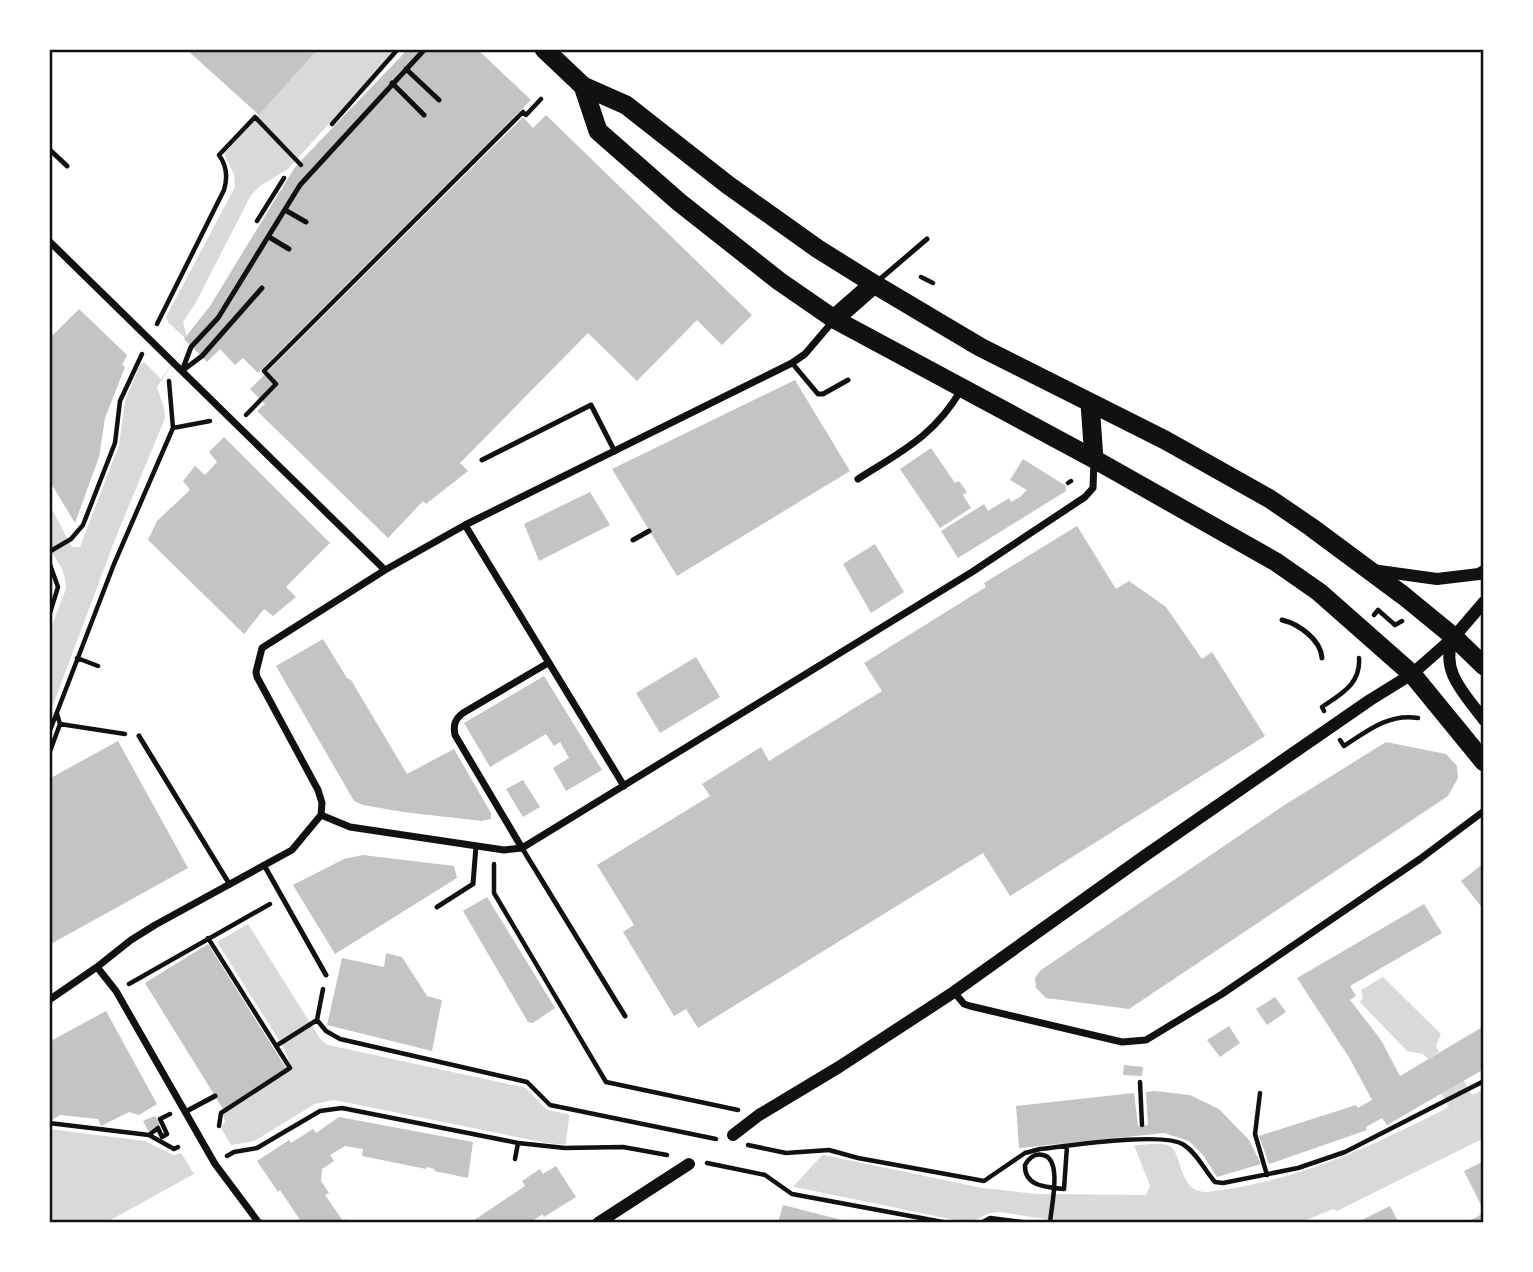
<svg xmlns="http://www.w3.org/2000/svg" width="1533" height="1272" font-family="Helvetica,sans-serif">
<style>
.water{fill:#d9d9d9}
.pier{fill:#fff}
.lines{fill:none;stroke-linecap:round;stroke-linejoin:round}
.canal{stroke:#d9d9d9;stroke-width:26}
.building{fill:#c4c4c4}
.path{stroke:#111;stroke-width:4.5}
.service{stroke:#111;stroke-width:5}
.minor{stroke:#111;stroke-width:7}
.tertiary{stroke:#111;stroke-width:12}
.trunk{stroke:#111;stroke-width:19}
.neatline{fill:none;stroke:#111;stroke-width:2.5}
</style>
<rect width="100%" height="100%" fill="#fff"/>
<path class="water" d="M318,49H396L288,169L260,186L251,195L195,304L183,322L188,341L157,387L164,408L165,418L114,542L49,716V633L66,589C66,563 52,561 49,543C47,531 49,517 49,504L72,547H80L119,445L125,401L140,365L144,362L169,324L166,317L235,187L234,174L224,154Z
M248,924L321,1040L328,1045L526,1088L547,1110L792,1159L824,1155L982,1188L1038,1194L1146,1195L1150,1186L1134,1145C1143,1145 1158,1142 1167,1145C1184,1149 1176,1192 1207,1192C1309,1181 1394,1135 1484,1089V1138L1337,1211L1333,1209L1299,1223H1072L1000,1212L990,1213L972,1221L955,1220L795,1187L764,1172L618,1143L576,1146L547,1143L334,1100L315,1104L254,1141L231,1145L221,1128L225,1121L222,1113L292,1068L284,1048L217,942Z
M1383,977L1441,1034L1436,1046L1439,1052L1428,1059L1423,1054L1407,1051L1360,1002L1363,998L1361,990Z
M49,1129L145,1141L173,1155L181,1153L194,1174L105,1223H49Z"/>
<path class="pier" d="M169,323L188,341L161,379L144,362Z
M570,1111L792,1156L825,1152L791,1189L763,1176L618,1147L565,1149Z"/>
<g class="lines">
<path class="canal" d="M1453,1088L1471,1119"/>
</g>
<path class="building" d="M186,49H318L259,115Z
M408,49H477L531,100L258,373L243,358L235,365L220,349L207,362L184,339L210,306L295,167Z
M546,115L752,315L722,345L697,320L637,381L588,333L460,463L468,471L426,504L423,501L388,538L257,411L265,404L250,389L523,117L533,128Z
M79,309L127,355L122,365L125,367L105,418L99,457L75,523L49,480V327L53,335Z
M795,380L850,471L677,576L612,469Z
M224,437L330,543L286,587L296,597L273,616L264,609L244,634L148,540L157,521L190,490L183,481L195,466L205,475L217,462L209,452Z
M931,448L955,483L959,481L967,492L963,495L971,508L940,528L900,469Z
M1023,459L1066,486V491L958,558L941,531L984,504L988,511L1009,498L1011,502L1020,497L1027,490L1010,480Z
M590,492L610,525L539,561L524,524Z
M1077,526L1116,589L1129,581L1166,607L1202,659L1212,652L1265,736L1010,896L983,853L698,1028L686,1009L674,1016L623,932L634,925L597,865L710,796L702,784L761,747L769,761L882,691L864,663L986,587L984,583Z
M875,544L904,592L871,613L843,564Z
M323,639L347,678L351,680L407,774L454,749L491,813V819L482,821L403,812L363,805L354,801L276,666Z
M696,657L720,697L660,733L636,693Z
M544,676L602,770L566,791L553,768L569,758L560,742L554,746L546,734L490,767L464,723Z
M118,741L188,868L49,945V779Z
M1386,742L1446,754L1457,766L1458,778L1448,796L1129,1009L1046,998L1036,988L1035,978L1041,970L1283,806Z
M523,780L540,807L523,817L506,789Z
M363,855L454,866L457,878L335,954L293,885L344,859Z
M1484,863V910L1461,881Z
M487,897L555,1008L533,1023L528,1022L463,911Z
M1424,904L1442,933L1350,986L1356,996L1350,1000L1381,1040L1400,1076L1484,1026V1069L1387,1125L1382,1118L1366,1127L1367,1130L1269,1164L1259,1136L1356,1105L1358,1108L1372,1100L1350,1059L1297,978Z
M208,944L286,1068L223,1109L145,983Z
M386,953L402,957L427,996L442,1000L432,1051L327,1025L342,958L384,967Z
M1275,997L1286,1012L1267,1025L1256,1009Z
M106,1011L157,1104L139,1115L129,1112L101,1126L98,1119L60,1115L49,1122V1042Z
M1229,1026L1240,1043L1220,1057L1207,1040Z
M1124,1065L1143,1067L1142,1076L1123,1075Z
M1154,1091L1190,1095L1219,1109L1249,1140L1261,1164L1217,1177L1203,1155L1189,1141L1164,1133L1019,1148L1016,1106L1134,1093L1138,1126L1148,1125L1146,1092Z
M155,1116L160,1125L149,1132L143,1121Z
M339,1117L473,1142L468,1178L434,1171L435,1169L426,1167V1169L362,1156L363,1149L345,1146L330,1155L334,1161L322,1169L321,1181L329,1193L325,1195L343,1221L345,1219L348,1223H302L280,1190L278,1192L257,1161L289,1140L291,1143L313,1129L316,1133Z
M1484,1161V1211L1464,1171Z
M556,1166L576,1197L544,1217L543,1214L529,1223H470L525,1186L522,1181L540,1169L543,1174Z
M783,1205L850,1222V1223H778Z
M1390,1206L1399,1223H1356Z
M1484,1213V1223H1465Z"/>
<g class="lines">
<path class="path" d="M332,124L398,49
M257,221L284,178
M921,277L933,283
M157,324L224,190C228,177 227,166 219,155L255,117L301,165
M246,415L276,384L264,371L523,112L526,115L541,99
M173,428L210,421
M1068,483L1071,481
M49,552L71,539L83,525L115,443L120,401L142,354
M49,562L58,587L49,616
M1374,615L1378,610L1395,625L1402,621
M77,658L98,666
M1324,711L1322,707C1341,694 1361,684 1359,658
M60,724L125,734
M49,733L114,564L173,428L169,381
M1340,740L1344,746C1367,731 1389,713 1418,718
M49,754L60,724L57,714
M494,864V893L606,1082L738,1110
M208,938L290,1068L221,1113L219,1126
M129,984L270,904
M317,1020L326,1031L340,1039L527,1082L550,1105L716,1139
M276,1046L317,1020L323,989
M1140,1082L1142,1125
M1260,1093L1255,1134L1267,1175
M49,1123L149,1135L174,1149L178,1147
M149,1135L158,1128L162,1137L167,1134L160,1119L170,1114
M748,1145L786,1153L829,1150L858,1158L984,1181L1025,1153L1040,1149C1067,1146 1165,1131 1184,1145C1198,1154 1204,1170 1215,1182L1223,1183L1298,1168L1345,1152L1484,1081
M227,1156L234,1152L257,1148L320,1111L342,1108L518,1143L565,1148L623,1147L667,1155
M515,1159L518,1143
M707,1163L765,1175L792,1194L948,1223
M981,1223L990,1218L1030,1223
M1050,1223C1051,1207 1063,1159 1043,1155C1035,1153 1029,1158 1025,1165C1024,1187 1047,1187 1064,1189L1067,1146"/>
<path class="service" d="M406,69L439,100
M392,83L424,115
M49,149L67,166
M285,210L306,222
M269,237L289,249
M879,280L927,239
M792,363L818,394H823L848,380
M182,371L191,347L218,318L300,185L425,49
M182,371L202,356L262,288
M482,460L591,405L615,452
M633,540L649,531
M1282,620C1299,624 1321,640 1322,658
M139,736L230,885
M522,848L625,1016
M264,865L326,975
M437,907L473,884L476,846
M185,1112L215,1096"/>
<path class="minor" d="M49,241L385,570
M858,479C902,451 934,436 961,390
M465,525L624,786
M321,815L350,827L504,850L522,848L972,572L1085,497L1093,488L1094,461
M321,815L322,803L318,790L257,677L256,672L262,648L385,570L465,525L792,363L805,354L834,320
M522,848L455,735C453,725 455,719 463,713L548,663
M97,967L116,991L215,1164L259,1223
M954,992L964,1004L970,1006L1122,1042L1146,1040L1222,994L1420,859L1484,811
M49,1000L97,967L131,940L155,925L292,850L321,815"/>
<path class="tertiary" d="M1372,570L1437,579L1479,574L1484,571
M1454,637C1438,670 1466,695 1484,720
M733,1135L759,1115L839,1067L954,992L1143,857L1370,700L1412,674L1454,637L1484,602
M598,1223L689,1164"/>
<path class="trunk" d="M544,49L583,86L626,105L728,185L818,249L874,284L980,347L1165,440L1270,499L1311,527L1404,596L1454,637L1484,666
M583,86L598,131L679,202L779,281L834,319L1094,459L1276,562L1319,592L1412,674L1484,762
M834,319L874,284
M1090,403L1094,459"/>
</g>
<rect width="1533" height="1272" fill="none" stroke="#ffffff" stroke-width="102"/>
<rect x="51" y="51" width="1431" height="1170" class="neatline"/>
</svg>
